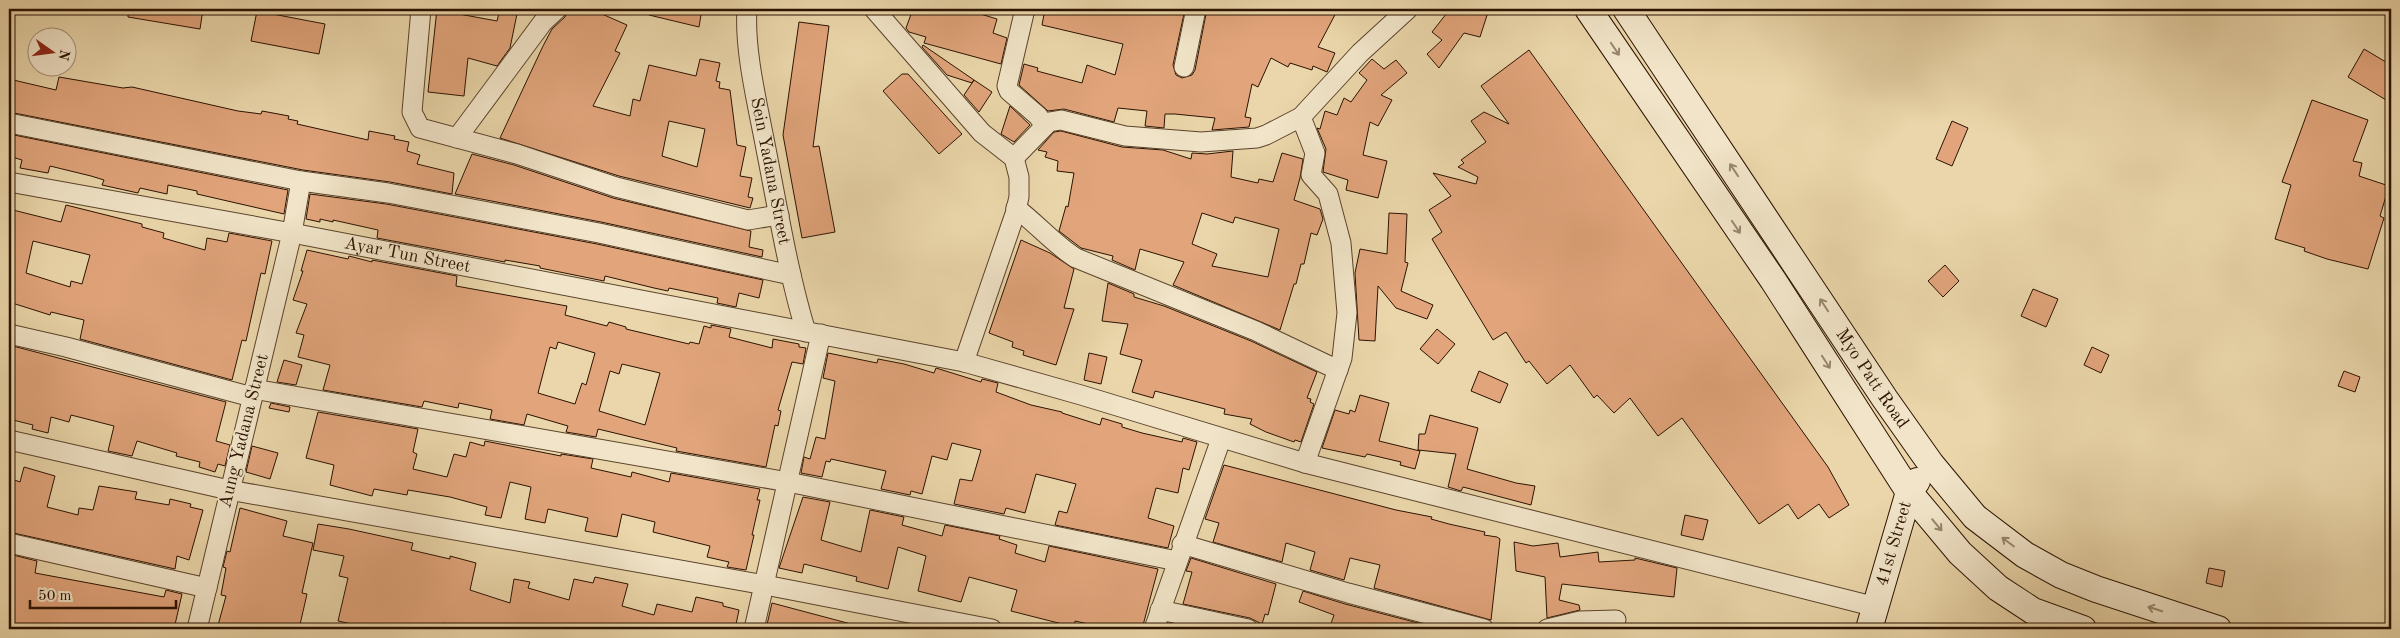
<svg xmlns="http://www.w3.org/2000/svg" width="2400" height="638" font-family="'Old Standard TT',serif">
<style>
.building{fill:#e1a47b;stroke:#2b1201;fill-rule:evenodd}
.lines{fill:none;stroke-linecap:round;stroke-linejoin:round}
.minor-casing{stroke:#5b432b;stroke-width:21}
.secondary-casing{stroke:#2b1201;stroke-width:28}
.minor{stroke:#f1e4c8;stroke-width:19}
.secondary{stroke:#f1e4c8;stroke-width:26}
.oneway{stroke:#98866e}
.labels{text-anchor:middle;dominant-baseline:central;stroke-width:4;stroke-linejoin:round;paint-order:stroke}
.street-label{font-size:18px;fill:#2b1201;stroke:#f1e4c8}
</style>
<rect width="100%" height="100%" fill="#ead6aa"/>
<filter id="stains"><feTurbulence type="fractalNoise" baseFrequency=".004" numOctaves="4"/><feColorMatrix values="0 0 0 0 .2 0 0 0 0 .09 0 0 0 0 .02 0 0 0 .5 -.17"/></filter>
<radialGradient id="worn" r=".72"><stop offset=".6" stop-color="#630" stop-opacity="0"/><stop offset="1" stop-color="#630" stop-opacity=".3"/></radialGradient>
<path class="building" d="M128,9H203L200,29L128,17Z
M437,9H460L459,14L497,21L500,9H518L510,48L497,66L468,58L464,96L428,92Z
M568,9H605L602,14L627,25L615,51L620,53L593,106L630,116L633,99L640,101L649,65L696,76L700,59L720,63L716,81L720,82L719,88L730,90L737,145L746,147L740,176L752,178L748,197L753,198L750,208L619,176L500,138L543,46L552,29L565,17ZM669,121L705,129L697,167L662,156Z
M649,9H702L699,27L649,15Z
M913,9H946L963,14L964,9L997,19L993,33L1007,38L1001,64L924,43L926,37L909,32L906,28Z
M1045,9H1185L1173,65L1176,75L1182,78L1192,75L1195,70L1207,9H1338L1318,47L1335,53L1327,72L1313,66L1312,70L1290,63L1288,67L1271,58L1258,87L1252,84L1245,117L1251,118L1249,127L1212,130L1215,118L1175,114H1165L1164,128L1145,126L1147,111L1118,108L1114,122L1064,109L1048,111L1019,85L1024,64L1038,68L1037,71L1082,83L1087,65L1115,75L1123,44L1042,25Z
M1450,9H1489L1480,37L1464,33L1439,68L1427,54L1442,40L1432,32Z
M257,11L325,24L319,54L251,41Z
M799,22L829,26L813,147L819,146L835,232L802,238L783,135Z
M923,45L974,80L972,83L974,80L992,92L979,112L964,95L972,83L947,75L922,47Z
M2364,49L2391,65V103L2348,77Z
M1529,50L1828,467L1849,505L1829,518L1819,504L1798,519L1788,504L1759,524L1682,418L1658,436L1630,398L1614,413L1597,395L1594,398L1570,365L1547,384L1529,361L1526,363L1506,332L1493,340L1432,239L1442,232L1429,210L1451,196L1433,173L1476,184L1478,177L1458,167L1464,163L1461,160L1486,142L1471,121L1484,112L1509,124L1481,86Z
M1372,59L1384,69L1396,60L1407,73L1381,95L1392,100L1378,126L1370,122L1363,155L1387,161L1378,198L1346,190L1348,180L1323,172L1326,149L1317,128L1320,129L1325,111L1337,115L1344,98L1351,102L1367,80L1359,73Z
M902,74H908L962,134L939,154L883,91Z
M59,77L123,88L132,87L238,111L261,114L262,111L289,116L288,119L298,121L297,124L368,140L369,131L395,136L394,139L409,142L407,151L420,155L417,164L454,173L452,194L390,182L303,170L9,112V79L56,90Z
M2312,100L2368,120L2353,161L2362,163L2359,176L2389,186L2380,216L2384,218L2368,269L2327,259L2304,251L2305,248L2275,239L2291,185L2282,182Z
M1010,106L1030,125L1014,142L1001,134Z
M1952,121L1968,128L1952,166L1936,159Z
M1061,131L1122,147L1163,150L1191,159L1192,153L1207,154L1233,151L1231,177L1258,183L1259,179L1273,182L1282,153L1303,159L1300,178L1294,200L1320,209L1323,219L1317,235L1311,233L1304,264H1301L1296,284H1294L1280,330L1173,285L1184,262L1140,249L1135,270L1112,260L1113,256L1081,248L1059,231L1066,206L1068,207L1074,173L1057,171L1058,161L1045,157L1047,152L1038,150L1054,132ZM1202,213L1233,223L1235,217L1279,229L1268,277L1212,266L1217,254L1192,244Z
M9,134L288,190L284,214L197,194V191L168,185L167,194L140,188L138,193L102,185L104,180L91,176L50,166L48,173L20,168L22,160L9,156Z
M472,154L514,165L613,198L751,231L749,247L763,250L762,257L601,222L455,194Z
M310,194L386,204L597,244L763,280L759,298L739,293L736,307L717,303L718,298L669,288L668,291L654,288L605,276L604,281L540,268V266L505,260V262L377,238L378,230L333,220V222L320,219V222L306,219Z
M66,205L142,224V227L164,233L163,238L205,250L207,238L227,242L229,233L272,241L265,274L261,273L246,341L242,340L232,380L80,339L84,320L51,312L50,315L9,302V209L61,222ZM33,241L90,255L82,284L71,281L70,287L26,273Z
M1389,213L1407,214L1405,262L1408,263L1401,291L1433,305L1427,319L1396,308L1378,286L1375,341L1359,340L1355,273L1360,249L1387,254Z
M1021,240L1050,253L1074,269L1064,308L1074,309L1056,365L1023,355L1024,351L1012,347L1013,342L989,333Z
M307,250L348,259L349,256L372,262V260L457,276L456,286L567,306L565,315L607,326L609,322L626,327V329L689,344L690,342L699,344L704,326L711,328V325L731,329L729,337L772,348L773,339L799,344V347L806,348L803,364L792,362L778,410L781,411L778,426L775,425L766,467L676,451L677,448L598,429L596,437L566,432L568,426L527,414L524,425L490,419L492,410L459,403L458,408L424,401L422,407L323,390L330,365L298,357L304,335L296,333L307,304L293,300L303,271H301ZM558,342L595,353L586,385L582,383L575,404L538,393L550,347L556,349ZM622,364L660,373L645,425L599,411L610,371L619,374Z
M1945,265L1959,281L1943,297L1928,281Z
M1108,283L1134,294V297L1164,306L1251,341L1317,372L1307,398L1311,399L1310,402L1314,404L1301,442L1295,440L1294,442L1266,432L1250,424L1252,419L1224,414L1225,409L1155,391L1153,398L1132,392L1142,360L1120,354L1128,324L1102,321Z
M2033,289L2058,299L2046,327L2021,316Z
M1437,329L1455,344L1438,364L1420,349Z
M9,345L226,402L216,441L230,445L225,466L218,464L215,472L199,467L200,462L176,456L177,453L137,441L132,456L108,451L114,426L71,415L69,422L51,417L48,433L32,429L33,425L9,419Z
M2092,347L2109,355L2101,373L2084,365Z
M828,353L877,363L878,359L904,364L934,373L936,368L981,382L982,379L998,383L996,392L1031,405L1062,412V413L1100,425L1102,418L1122,424V427L1142,433L1182,442L1183,438L1197,442L1189,470L1183,468L1178,493L1156,488L1148,518L1174,526L1168,548L1055,525L1059,511L1067,513L1076,484L1036,474L1025,513L1006,508L1004,514L954,504L960,479L972,481L981,450L952,443L947,460L932,456L922,494L911,491L910,495L881,489L886,471L831,459L830,462L826,461L822,477L801,473L804,457L810,459L816,437L825,439L835,381L823,378Z
M1089,353L1107,357L1101,384L1084,380Z
M284,360L302,365L296,385L277,382Z
M1479,371L1508,384L1500,403L1471,391Z
M2344,371L2360,377L2355,392L2338,386Z
M1360,395L1389,403L1379,441L1420,451L1415,469L1400,465L1401,462L1367,454L1365,457L1322,448L1335,410L1349,414L1350,410L1355,412Z
M271,403L290,407L289,412L269,408Z
M318,412L418,429L413,452L417,454L413,469L447,477L454,454L466,457L470,442L484,446L485,441L561,456V454L593,459L591,468L631,477L632,472L669,482L671,473L760,489L757,500H760L752,535H754L746,570L727,567L729,562L707,557L710,546L653,532L655,522L622,514L617,537L585,531L588,518L548,509L545,523L525,519L531,487L510,482L501,518L485,515L487,507L450,497L408,490L407,495L374,489L372,496L330,485L334,465L306,458Z
M1430,415L1478,428L1467,469L1516,483L1535,486L1531,505L1463,487L1461,491L1448,487L1456,454L1418,450L1419,434H1425Z
M252,446L278,453L270,479L246,472Z
M1224,465L1396,510L1432,517L1431,519L1449,524L1485,532L1484,535L1497,537L1500,539L1491,620L1374,588L1380,565L1350,558L1344,580L1310,570L1315,552L1286,543L1282,562L1213,542L1219,523L1205,519Z
M24,467L55,476L47,507L78,515L79,508L93,510L99,486L137,492L135,499L169,505L170,499L191,504L190,507L203,510L189,560L177,556L175,569L9,532V478L20,482Z
M803,497L830,502L821,540L861,552L870,510L904,517L902,525L942,536L945,525L1000,536L999,539L1017,545L1015,553L1045,562L1049,546L1158,569L1142,629H1111L1075,621L1074,627L1011,611L1017,590L969,577L961,602L918,591L926,556L898,547L888,589L856,581L857,577L804,564L802,573L779,568Z
M240,508L287,521L283,536L313,543L302,593L307,594L299,629H217L226,596L221,595L226,568L223,567L227,551L230,552Z
M1685,515L1708,520L1703,540L1681,535Z
M318,524L349,529L413,543L411,550L450,559V556L476,563L470,590L510,603L514,579L530,582L528,588L569,600L574,579L593,583L595,577L628,584L622,606L654,615L657,604L692,612L696,597L723,603V606L739,610L735,629H465L443,623L442,629H375L338,621L348,578L339,576L344,556L313,550Z
M1514,542L1533,546L1558,543L1560,557L1598,552L1599,562L1635,560V558L1677,568L1674,597L1562,584L1559,600L1579,605L1580,610L1547,618L1545,577L1516,571Z
M9,554L37,561L35,573L164,597L166,590L182,594L174,629H9Z
M1191,558L1276,584L1268,615L1265,614L1262,624L1250,618L1183,604L1192,572L1186,571Z
M2209,568L2225,571L2222,587L2206,583Z
M1303,591L1345,604L1441,629H1329L1334,615L1299,602Z
M772,603L851,624L850,629H766Z"/>
<g class="lines">
<defs>
<g id="minor">
<path d="M421,9L412,112L420,128L517,154L616,187L748,220L779,215"/>
<path id="s1" d="M747,9C744,51 758,106 766,149C778,210 788,272 806,332"/>
<path d="M874,9L982,133L1014,158L1019,177V197L1015,214L964,362"/>
<path d="M1025,9L1007,86L1009,91L1038,116L1045,126"/>
<path d="M1184,67L1196,9"/>
<path d="M1301,117L1315,153L1311,175L1328,194L1341,243L1347,313L1342,358L1305,463"/>
<path d="M9,123L301,181L292,233L197,629"/>
<path d="M457,138L543,22L557,9"/>
<path d="M1014,158L1049,122L1061,120L1125,136L1201,142L1257,138L1266,135L1301,117L1360,53L1408,9"/>
<path d="M301,181L388,193L599,233L791,275"/>
<path id="s2" d="M9,182L292,233L964,362L1081,395L1305,463L1876,607"/>
<path d="M1016,208C1036,223 1056,246 1076,258L1256,331L1338,370"/>
<path d="M9,334L66,347L252,397"/>
<path d="M254,389L788,482L1177,561"/>
<path d="M9,440L229,490L765,585L992,629"/>
<path d="M9,543L207,588"/>
<path d="M1182,544L1348,593L1484,629"/>
<path d="M1160,610L1248,629"/>
<path d="M754,629L821,334"/>
<path d="M1154,629L1221,439"/>
<path d="M1547,629L1580,621L1616,620"/>
</g>
<g id="secondary">
<path d="M1588,9L1773,280L1909,492L1960,553L1998,588L2033,611L2083,629"/>
<path id="s3" d="M1626,9L1885,399L1931,464L1975,517L2025,555L2061,575L2096,589L2218,629"/>
<path id="s4" d="M1869,629L1909,492L1917,481"/>
</g>
</defs>
<use href="#minor" class="minor-casing"/>
<use href="#secondary" class="secondary-casing"/>
<use href="#minor" class="minor"/>
<use href="#secondary" class="secondary"/>
</g>
<defs><path id="oneway-shaft" d="M-6 0H5M1.5-3L5.5 0L1.5 3" fill="none" stroke-width="1.6" stroke-linecap="round" stroke-linejoin="round" transform="scale(1.25)"/></defs>
<g class="oneway">
<use href="#oneway-shaft" transform="translate(1615 49) rotate(56)"/>
<use href="#oneway-shaft" transform="translate(1734 170) rotate(-124)"/>
<use href="#oneway-shaft" transform="translate(1736 227) rotate(56)"/>
<use href="#oneway-shaft" transform="translate(1824 305) rotate(-123)"/>
<use href="#oneway-shaft" transform="translate(1826 362) rotate(57)"/>
<use href="#oneway-shaft" transform="translate(1937 525) rotate(50)"/>
<use href="#oneway-shaft" transform="translate(2008 542) rotate(-143)"/>
<use href="#oneway-shaft" transform="translate(2155 609) rotate(-162)"/>
</g>
<g class="labels">
<g class="street-label">
<text stroke="none"><textPath href="#s1" startOffset="164">Sein Yadana Street</textPath></text>
<text stroke="none"><textPath href="#s2" startOffset="405">Ayar Tun Street</textPath></text>
<text stroke="none"><textPath href="#s3" startOffset="444">Myo Patt Road</textPath></text>
<text transform="translate(244 431) rotate(-76)">Aung Yadana Street</text>
<text stroke="none"><textPath href="#s4" startOffset="89">41st Street</textPath></text>
</g>
</g>
<rect width="2400" height="638" fill="none" stroke="#ead6aa" stroke-width="30"/>
<rect x="10" y="10" width="2380" height="618" fill="none" stroke="#2b1201" stroke-width="2.5"/>
<rect x="15" y="15" width="2370" height="608" fill="none" stroke="#2b1201"/>
<g transform="translate(52 52) rotate(104)"><circle r="24" fill="#f1e4c8" stroke="#a29078"/>
<path d="M0-4L9 19L0 12L-9 19Z" fill="#8f2418"/>
<text y="-8" font-size="14" font-weight="bold" text-anchor="middle" fill="#2b1201">N</text>
</g>
<path d="M30 600v8h146v-8" fill="none" stroke="#2b1201" stroke-width="2.5"/>
<text x="38" y="600" font-size="15" fill="#2b1201" stroke="#f1e4c8" stroke-width="4" paint-order="stroke">50 m</text>
<rect width="100%" height="100%" filter="url(#stains)"/>
<rect width="100%" height="100%" fill="url(#worn)"/>
</svg>
